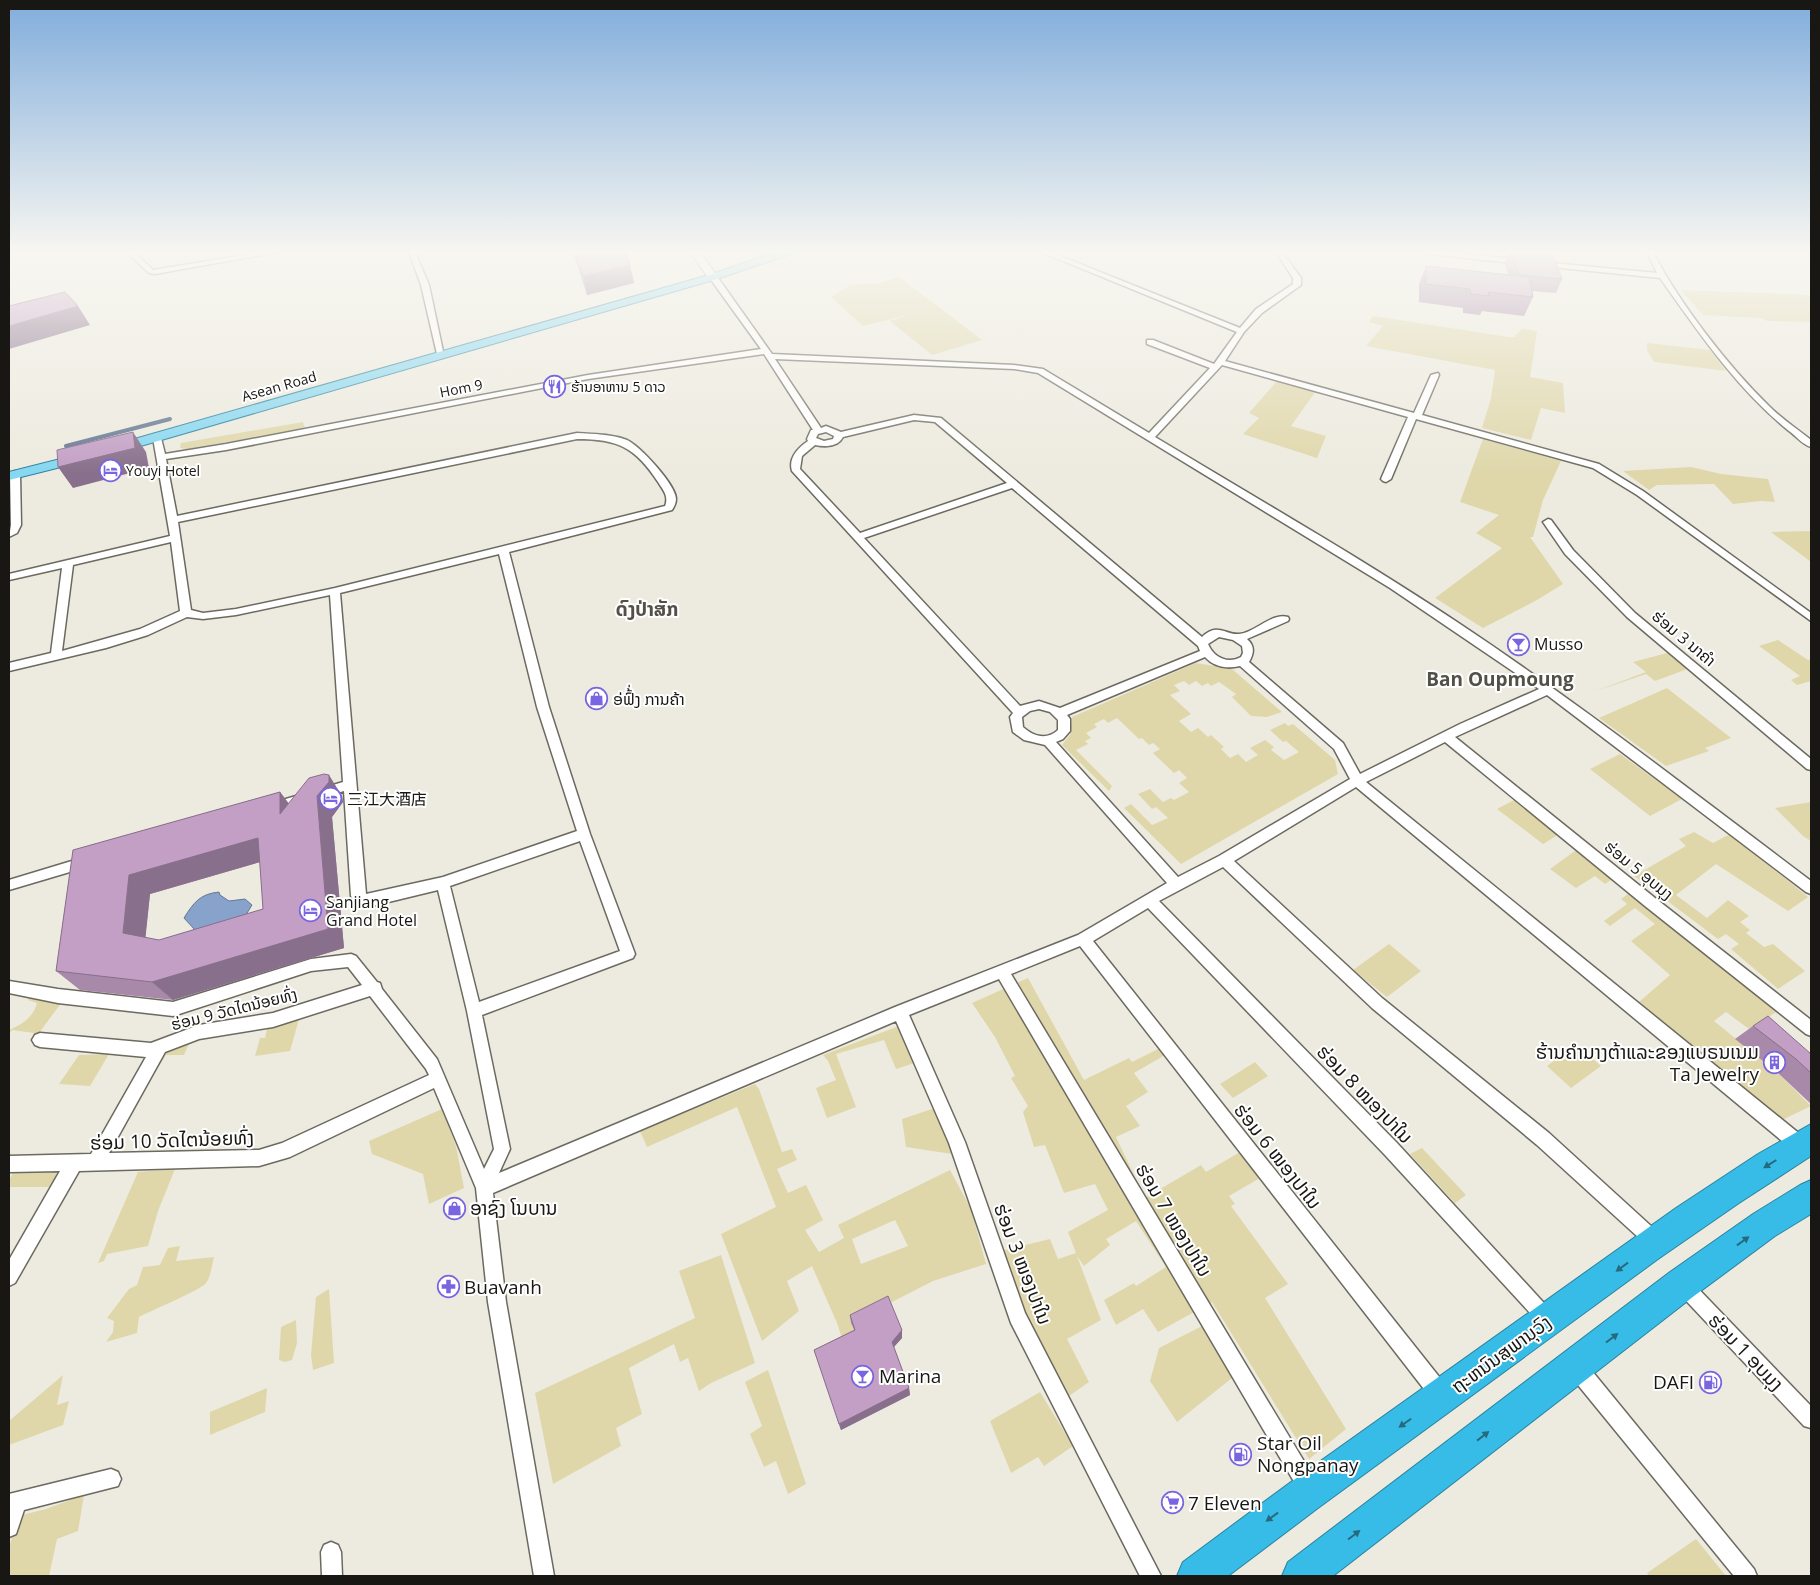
<svg xmlns="http://www.w3.org/2000/svg" width="1820" height="1585" font-family="'Open Sans','Noto Sans SC','Noto Sans Lao',sans-serif">
<style>
.green{fill:#dfd7aa;fill-rule:evenodd}
.water{fill:#87a2cb;stroke:#667894}
.lines{fill:none;stroke-linecap:round;stroke-linejoin:round}
.stream{stroke:#667894;stroke-width:4}
.street-casing{stroke:#6c6a60;stroke-width:3}
.secondary-casing{stroke:#6c6a60;stroke-width:2}
.primary-casing{stroke:#2c829d;stroke-width:2}
.highway-casing{stroke:#2c829d;stroke-width:2}
.street{fill:#fff;fill-rule:evenodd}
.secondary{fill:#fff;fill-rule:evenodd}
.primary{fill:#86d7f1;fill-rule:evenodd}
.highway{fill:#36bce7;fill-rule:evenodd}
.wall{fill:#a889aa;fill-rule:evenodd}
.shaded-wall{fill:#886f8b}
.building{fill:#c39fc6;stroke:#886f8b;fill-rule:evenodd}
.oneway{fill:#276a7d}
.labels{text-anchor:middle;dominant-baseline:central;stroke-width:4;stroke-linejoin:round;paint-order:stroke}
.far-street-label{font-size:14px;fill:#181713;stroke:#fff}
.far-poi-label{font-size:14px;fill:#181713;stroke:#fff;text-anchor:start}
.street-label{font-size:16px;fill:#181713;stroke:#fff}
.poi-label{font-size:16px;fill:#181713;stroke:#fff;text-anchor:start}
.quarter-label{font-size:19px;font-weight:bold;fill:#535147;stroke:#fff}
.near-poi-label{font-size:19px;fill:#181713;stroke:#fff;text-anchor:start}
.near-street-label{font-size:19px;fill:#181713;stroke:#fff}
</style>
<rect width="100%" height="100%" fill="#edebdf"/>
<path class="green" d="M899,277L982,340L932,355L890,321L911,314L863,326L831,297L851,285L877,284Z
M1681,290L1808,295L1811,299V322L1768,321L1761,318L1703,315Z
M1373,316L1508,337H1514L1522,329L1537,331L1530,377L1563,383L1565,413L1541,408L1531,440L1482,428L1491,398L1495,370L1366,346L1383,326L1369,322Z
M1647,343L1710,350L1726,371L1654,362L1647,350Z
M1277,381L1316,391L1291,426L1326,436L1317,458L1243,434L1259,418L1249,413Z
M303,422L305,429L187,449L180,448L181,443Z
M1483,439L1561,461L1543,500L1533,537H1530L1563,584L1537,600L1483,628L1435,598L1502,548L1476,533L1499,515L1460,502Z
M1691,467L1721,474L1768,479L1775,502L1761,501L1733,504L1714,484L1657,485L1649,490L1623,471Z
M1811,531V562L1771,532Z
M1778,640L1808,660L1811,659V681L1797,685L1791,680L1800,676L1759,646Z
M1671,652L1690,668L1655,681L1646,674L1593,692L1646,672L1633,662Z
M1196,663L1232,669L1282,712L1267,717L1251,716L1232,697L1236,694L1219,682L1211,686L1208,683L1202,686L1196,681L1189,685L1184,681L1174,685L1180,691L1170,695L1191,714L1179,721L1191,732L1198,728L1208,737L1211,735L1224,747L1221,749L1230,758L1238,754L1246,762L1258,755L1250,748L1265,740L1274,747L1271,750L1284,760L1299,752L1286,741L1283,742L1270,730L1285,723L1288,726L1293,724L1335,760L1338,774L1181,864L1124,808L1131,804L1152,825L1168,818L1156,807L1152,809L1138,794L1150,789L1163,802L1171,798L1174,800L1189,792L1179,783L1187,778L1179,770L1174,773L1153,753L1160,749L1153,743L1149,745L1142,738L1139,739L1117,718L1108,723L1104,719L1094,724L1097,727L1086,733L1091,738L1085,741L1088,744L1076,750L1112,786L1109,791L1062,745L1070,735L1072,717Z
M1667,688L1731,738L1705,748L1709,751L1666,766L1599,718Z
M1620,754L1682,799L1650,816L1590,769Z
M1516,799L1561,833L1543,844L1497,809Z
M1811,802V841L1803,836L1775,808Z
M1694,832L1713,843L1730,834L1808,897L1788,911L1716,864L1676,895L1707,918L1728,900L1749,916L1740,922L1750,930L1746,933L1764,947L1773,944L1805,971L1778,989L1731,949L1739,944L1726,934L1718,939L1634,876L1686,846L1679,839Z
M1579,848L1618,880L1615,883L1611,880L1605,884L1595,876L1576,888L1550,869Z
M1632,891L1689,937L1686,939L1778,1011L1749,1029L1726,1012L1714,1021L1777,1072L1811,1106L1782,1120L1639,1002L1670,975L1631,941L1655,924L1635,908L1610,926L1604,921L1627,904L1621,899Z
M1389,944L1421,971L1387,997L1353,970Z
M1028,978L1084,1080L1129,1058L1132,1062L1160,1048L1165,1055L1134,1073L1148,1092L1126,1106L1140,1126L1116,1137L1145,1198L1201,1165L1206,1172L1240,1152L1260,1178L1229,1196L1235,1204L1231,1206L1288,1284L1265,1298L1346,1429L1309,1459L1212,1302L1158,1332L1143,1309L1116,1325L1104,1300L1134,1283L1136,1286L1166,1267L1136,1221L1106,1239L1110,1245L1084,1266L1077,1256L1101,1320L1067,1339L1089,1382L1069,1396L1025,1312L1001,1251L1050,1239L1058,1259L1076,1253L1068,1232L1108,1210L1095,1184L1064,1193L1045,1145L1034,1147L1023,1112L1028,1106L1011,1078L1015,1076L995,1037L972,1003Z
M30,995L62,1002L39,1033L33,1035L34,1033L12,1030L9,1034V1030C21,1025 34,1017 37,1003L28,1000Z
M299,1019L290,1051L255,1056L260,1038H265L268,1026Z
M912,1021L930,1058L896,1069L884,1040L836,1054L856,1107L827,1118L816,1088L836,1080L828,1061L823,1055Z
M192,1037L184,1055H166L140,1096L163,1052Z
M1576,1044L1601,1066L1571,1088L1547,1066Z
M109,1054L90,1086L59,1084L79,1055Z
M1255,1062L1268,1076L1233,1098L1220,1084Z
M755,1084L759,1089L782,1152L792,1149L797,1160L777,1169L788,1193L806,1185L823,1220L805,1230L819,1252L844,1238L838,1225L950,1170L971,1209L986,1264L933,1281L851,1323L856,1338L844,1344L837,1323L812,1266L787,1281L799,1311L762,1341L721,1234L776,1207L737,1107L647,1147L640,1131ZM895,1220L908,1246L861,1264L852,1239Z
M935,1108L952,1154L906,1147L902,1119Z
M442,1109L456,1146L464,1188L429,1204L423,1174L372,1154L369,1141Z
M1422,1148L1466,1195L1455,1203L1410,1154Z
M175,1169L158,1211L148,1246L107,1254L104,1261L98,1263L138,1172Z
M57,1170L53,1187H9V1181L13,1172Z
M180,1246L176,1261L214,1257C212,1264 211,1277 206,1283C201,1290 150,1311 139,1317L137,1333L106,1342L113,1332L114,1321L107,1318L129,1289L137,1285L143,1267L160,1265L168,1248Z
M721,1255L755,1363L711,1383L699,1391L688,1358L680,1362L674,1344L629,1368L642,1414L616,1428L621,1446L553,1484L535,1393L695,1318L679,1271Z
M329,1289L334,1363L313,1370L311,1355L316,1297Z
M296,1320L297,1343L292,1360L285,1362L279,1360L281,1327Z
M1202,1326L1232,1378L1177,1422L1150,1381L1159,1348Z
M768,1370L806,1484L788,1494L776,1461L764,1467L750,1434L762,1426L745,1382Z
M63,1375L57,1405L69,1401L63,1425L9,1445V1421Z
M267,1388L265,1412L210,1435V1412Z
M1040,1392L1073,1446L1044,1466L1038,1457L1011,1473L990,1421Z
M84,1495L78,1531L57,1539L49,1576H9V1548L18,1516L46,1509Z
M1696,1539L1726,1576H1649L1647,1573Z"/>
<path class="water" d="M219,892L220,895L229,901L245,899L252,905L244,918L195,930L184,918C194,902 200,894 219,892Z"/>
<g class="lines">
<path class="stream" d="M66,446L170,419"/>
<defs>
<path id="street" d="M127,252H134L153,270L263,252H279L155,274L149,273Z
M409,252H415L429,285L444,356L437,354L421,285Z
M1041,252H1050L1240,328L1256,309L1293,284V278L1276,252H1282L1301,278V285L1262,313L1244,332L1225,361L1414,413L1431,375L1438,373L1439,375L1422,415L1599,464L1643,491L1811,613V621L1637,495L1593,468L1416,419L1391,479L1386,482L1383,481L1381,479L1408,417L1222,365L1155,437C1256,498 1359,557 1457,622C1579,703 1694,793 1811,881V894L1806,892L1547,695L1455,737L1655,898L1811,1020V1036L1806,1034L1645,906L1445,742L1366,782L1806,1139L1808,1145L1806,1151L1800,1153L1794,1151L1356,787L1234,861L1382,998L1549,1133L1662,1236L1665,1242L1662,1248L1656,1251L1650,1248L1537,1145L1372,1008L1223,867L1159,901L1397,1143L1554,1314L1557,1320L1554,1326L1548,1329L1542,1326L1385,1155L1148,908L1093,941L1448,1388L1450,1395L1448,1402L1441,1404L1434,1402L1080,946L1011,974L1317,1483L1320,1490L1317,1497L1310,1500L1303,1497L999,979L909,1015L965,1142L1025,1313L1161,1576H1140L1011,1323L949,1143L896,1021L493,1193L506,1302L554,1576H534L488,1302L476,1188L434,1088L290,1157L259,1166L79,1171L15,1283L9,1286V1260L60,1171L9,1172V1156L91,1154L146,1057L40,1047L35,1045L32,1040L35,1035L40,1033L151,1043L199,1025L273,1013L362,985L348,967L311,971L173,1016L58,1003L9,993V981L58,989L173,1002L311,959L351,954L356,956L377,982L380,983L382,989L437,1059L484,1169L494,1149L467,1011L438,890L372,906C363,906 356,905 351,896L344,791L273,812L269,810L267,807L269,804L343,782L330,595L236,615L203,619L187,617L148,635L106,648L9,671V663L51,653L62,568L9,580V574L170,536L153,438L154,436L161,438L165,454L226,444L588,375L761,349L709,277L713,275H716L772,354L1014,365L1043,369L1149,433L1210,368L1147,344V340H1153L1214,364L1237,332ZM764,354L813,430H811L807,439L808,441C798,448 788,458 792,471L1013,713L1010,717L1013,732L1024,740L1045,745L1167,883L1078,935L895,1007L499,1173L510,1149L482,1015L633,958L635,954L590,834L549,707L509,552L672,510C674,507 676,503 676,499C676,485 640,446 627,440C611,434 594,434 577,433L177,516L166,459L226,450L588,379ZM775,359L1014,369L1038,373L1390,588L1539,689L1460,724L1360,774L1343,743L1249,662C1254,653 1255,646 1247,639L1288,621L1289,619L1288,617C1272,612 1255,633 1239,634C1225,635 1218,622 1202,637L941,418L914,415L841,432L826,426L821,428ZM914,420L935,422L1007,483L860,533L800,469L802,456L815,445C825,447 838,447 843,437ZM826,432L834,436L833,439L824,441L816,438L818,434ZM577,439C618,439 635,447 658,482C663,490 669,496 665,506L335,588L236,609L203,613L191,610L178,522ZM1012,488L1198,646L1200,651L1060,708L1039,701L1020,706L864,538ZM171,542L180,611L140,629L62,651L73,565ZM499,554L537,707L577,831L443,877L366,894L340,593ZM1219,637L1233,640L1242,646L1243,653L1241,657C1228,664 1214,658 1208,644ZM1205,657C1214,667 1227,669 1240,666L1334,749L1350,779L1219,856L1178,877L1056,742L1063,739L1070,731V719L1067,715ZM1039,709L1050,712L1058,720V730C1047,740 1034,737 1023,727L1022,717L1030,711ZM580,841L620,951L479,1002L450,886ZM370,996L426,1069L429,1075L282,1143L259,1150L109,1153L165,1052L199,1039L273,1027Z
M1426,252H1448L1521,260L1524,262L1521,264L1429,254Z
M1647,252H1653C1679,303 1728,366 1769,406C1782,419 1797,429 1811,440V447C1803,445 1796,436 1789,431C1737,389 1699,333 1660,278L1541,266L1538,264L1541,262L1657,273Z
M15,471L20,474L21,525L17,533L9,537L11,525L10,474Z
M1548,519L1551,520L1573,550L1635,613L1811,759V770L1807,769L1627,617L1565,554L1543,522Z
M85,857L90,858L92,862L90,866L9,890V880Z
M1682,1275L1688,1278L1811,1406V1428L1804,1426L1676,1290L1673,1284L1676,1278Z
M1576,1358L1583,1360L1754,1569L1757,1576H1734L1569,1374L1567,1367L1569,1360Z
M111,1469L118,1472L121,1479L118,1486L24,1510L16,1534L9,1537V1494Z
M331,1542L338,1545L341,1552L342,1576H322L321,1552L324,1545Z"/>
<path id="secondary" d="M690,252H700L718,277L717,279H709Z"/>
<path id="primary" d="M776,252H792L791,254L717,279L120,452H110L108,449L110,446L709,275Z
M84,453L89,454L91,457L89,460L9,480V472Z"/>
<path id="highway" d="M1811,1124V1156L1739,1203L1658,1259L1318,1508L1228,1576H1177L1183,1562L1291,1482L1676,1208L1758,1154Z
M1811,1180V1214L1775,1236L1694,1296L1333,1576H1282L1288,1562L1670,1272L1753,1214L1800,1185Z"/>
</defs>
<use href="#street" class="street-casing"/>
<use href="#secondary" class="secondary-casing"/>
<use href="#primary" class="primary-casing"/>
<use href="#highway" class="highway-casing"/>
<use href="#street" class="street"/>
<use href="#secondary" class="secondary"/>
<use href="#primary" class="primary"/>
<use href="#highway" class="highway"/>
</g>
<path class="wall" d="M573,252H625L630,265L634,283L587,295Z
M1510,252H1528L1562,279L1556,293L1532,291L1533,297L1524,316L1482,311L1480,315L1463,313V308L1419,302V284L1426,266L1508,275L1505,264Z
M280,792L289,804L342,796L343,802L332,817L344,948L173,1000L80,990L56,971L73,850ZM260,862L263,909L159,940L145,938L150,894Z
M1753,1026L1811,1054V1104L1777,1072L1735,1039Z
M850,1315L902,1330V1338L894,1347L909,1388L910,1395L841,1430L814,1350L854,1330L851,1323Z"/>
<path class="shaded-wall" d="M630,265L634,283L587,295L583,276Z
M78,306L90,325L9,349V326Z
M133,432L146,452L149,468L73,488L58,467Z
M329,775L342,796L343,802L332,817L344,948L173,1000L152,982L328,929L317,796Z
M280,792L296,813L280,814Z
M258,838L274,858L150,894L144,952L123,933L129,875Z
M902,1330V1338L892,1349V1342Z
M909,1388L910,1395L841,1430L839,1424Z"/>
<path class="building" d="M574,252H625L630,265L583,276Z
M1511,252H1528L1552,254L1562,279L1519,275Z
M1426,266L1529,277L1533,297L1488,292L1489,296L1471,294L1470,289L1426,284Z
M65,292L78,306L9,326V306Z
M133,432L135,448L58,467L57,450Z
M324,774L329,775V782L317,796L328,929L152,982L56,971L73,850L280,792V814L309,778ZM258,838L263,909L159,940L123,933L129,875Z
M1768,1016L1811,1054V1073L1796,1059L1753,1026Z
M888,1296L902,1330L892,1342L909,1388L839,1424L814,1350L855,1330L850,1315Z"/>
<defs><path id="oneway-solid" d="M-6-.8H1V-3.2L6.5 0L1 3.2V.8H-6Z" transform="scale(1.25)"/></defs>
<g class="oneway">
<use href="#oneway-solid" transform="translate(1770 1164) rotate(148)"/>
<use href="#oneway-solid" transform="translate(1743 1241) rotate(-36)"/>
<use href="#oneway-solid" transform="translate(1622 1267) rotate(144)"/>
<use href="#oneway-solid" transform="translate(1612 1338) rotate(-37)"/>
<use href="#oneway-solid" transform="translate(1405 1423) rotate(145)"/>
<use href="#oneway-solid" transform="translate(1483 1436) rotate(-38)"/>
<use href="#oneway-solid" transform="translate(1272 1517) rotate(144)"/>
<use href="#oneway-solid" transform="translate(1354 1535) rotate(-37)"/>
</g>
<linearGradient id="sky" x2="0" y2="1"><stop stop-color="#81addc"/><stop offset="0.53" stop-color="#f7f6f1"/><stop offset="1" stop-color="#f7f6f1" stop-opacity="0"/></linearGradient>
<rect width="1820" height="474" fill="url(#sky)"/>
<defs>
<symbol id="restaurant-ring" viewBox="-11 -11 22 22"><circle r="9.5" fill="#fff" stroke="#7a65e0" stroke-width="1.5"/><path d="M-5-6h1v4h1v-4h1v4h1v-4h1v5L-1.5 .5V6h-2V.5L-5-1ZM5-6V6H3V1.5H1.5Q1.5-4 5-6Z" fill="#7a65e0"/></symbol>
<symbol id="hotel-ring" viewBox="-11 -11 22 22"><circle r="9.5" fill="#fff" stroke="#7a65e0" stroke-width="1.5"/><path d="M-6-4.5h1.5V1H6V5H4.5V3h-9V5H-6ZM-4 0a1.8 1.8 0 1 1 3.6 0ZM.5 0V-2.5h3Q6-2.5 6 0Z" fill="#7a65e0"/></symbol>
<symbol id="bar-ring" viewBox="-11 -11 22 22"><circle r="9.5" fill="#fff" stroke="#7a65e0" stroke-width="1.5"/><path d="M-6-5H6L.8 .8V4.5H3.5V6h-7V4.5H-.8V.8Z" fill="#7a65e0"/></symbol>
<symbol id="shop-ring" viewBox="-11 -11 22 22"><circle r="9.5" fill="#fff" stroke="#7a65e0" stroke-width="1.5"/><path d="M-5-2.5h2.3a2.7 3.5 0 0 1 5.4 0H5L5.5 6h-11ZM-1.5-2.5h3a1.5 2.3 0 0 0-3 0Z" fill="#7a65e0"/></symbol>
<symbol id="building-ring" viewBox="-11 -11 22 22"><circle r="9.5" fill="#fff" stroke="#7a65e0" stroke-width="1.5"/><path d="M-4-6H4V6H1V3H-1V6H-4ZM-2.5-4.3h1.7v1.8h-1.7ZM.8-4.3h1.7v1.8H.8ZM-2.5-1h1.7V.8h-1.7ZM.8-1h1.7V.8H.8Z" fill="#7a65e0"/></symbol>
<symbol id="pharmacy-ring" viewBox="-11 -11 22 22"><circle r="9.5" fill="#fff" stroke="#7a65e0" stroke-width="1.5"/><path d="M-2-6h4v4h4v4h-4v4h-4v-4h-4v-4h4Z" fill="#7a65e0"/></symbol>
<symbol id="fuel-ring" viewBox="-11 -11 22 22"><circle r="9.5" fill="#fff" stroke="#7a65e0" stroke-width="1.5"/><path d="M-5.5-6h7V0h2V4h1.3V-2.5L3-4.5l.8-.8L6-3V5H2.5V1h-1V6h-7ZM-4.2-4.7v3.2H.2V-4.7Z" fill="#7a65e0"/></symbol>
<symbol id="supermarket-ring" viewBox="-11 -11 22 22"><circle r="9.5" fill="#fff" stroke="#7a65e0" stroke-width="1.5"/><path d="M-6-5.5h2.5l.6 2H6L4.5 2H-2.5L-4.4-4H-6ZM-1.5 3.2a1.3 1.3 0 1 0 .1 0ZM3 3.2a1.3 1.3 0 1 0 .1 0Z" fill="#7a65e0"/></symbol>
</defs>
<g fill-rule="evenodd">
<use href="#restaurant-ring" x="542" y="374" width="25" height="25"/>
<use href="#hotel-ring" x="98" y="458" width="25" height="25"/>
<use href="#bar-ring" x="1506" y="632" width="25" height="25"/>
<use href="#shop-ring" x="584" y="686" width="25" height="25"/>
<use href="#hotel-ring" x="318" y="786" width="25" height="25"/>
<use href="#hotel-ring" x="298" y="898" width="25" height="25"/>
<use href="#building-ring" x="1762" y="1050" width="25" height="25"/>
<use href="#shop-ring" x="442" y="1196" width="25" height="25"/>
<use href="#pharmacy-ring" x="436" y="1274" width="25" height="25"/>
<use href="#bar-ring" x="850" y="1364" width="25" height="25"/>
<use href="#fuel-ring" x="1698" y="1370" width="25" height="25"/>
<use href="#fuel-ring" x="1228" y="1442" width="25" height="25"/>
<use href="#supermarket-ring" x="1160" y="1490" width="25" height="25"/>
</g>
<g class="labels">
<g class="far-street-label">
<text transform="translate(279 386) rotate(-16)">Asean Road</text>
<text transform="translate(461 388) rotate(-11)">Hom 9</text>
</g>
<g class="far-poi-label">
<text x="571" y="386">ຮ້ານອາຫານ 5 ດາວ</text>
<text x="126" y="470">Youyi Hotel</text>
</g>
<g class="street-label">
<text transform="translate(1684 638) rotate(40)">ຮ່ອມ 3 ນາຄຳ</text>
<text transform="translate(1639 870) rotate(39)">ຮ່ອມ 5 ອຸບມຸງ</text>
<text transform="translate(234 1009) rotate(-14)">ຮ່ອມ 9 ວັດໄຕນ້ອຍທົ່ງ</text>
</g>
<g class="poi-label">
<text x="1534" y="644">Musso</text>
<text x="613" y="699">ອ່ຟົ້່ງ ການຄ້າ</text>
<text x="347" y="799">三江大酒店</text>
<text x="326" y="902">Sanjiang<tspan x="326" dy="18">Grand Hotel</tspan></text>
</g>
<g class="quarter-label">
<text x="647" y="609">ດົງປ່າສັກ</text>
<text x="1500" y="679">Ban Oupmoung</text>
</g>
<g class="near-poi-label">
<text x="1759" y="1052" text-anchor="end">ຮ້ານຄຳນາງຕ້າແລະຂອງແບຣນເນມ<tspan x="1759" dy="22">Ta Jewelry</tspan></text>
<text x="470" y="1208">ອາຊົງ ໂນບານ</text>
<text x="464" y="1287">Buavanh</text>
<text x="879" y="1376">Marina</text>
<text x="1694" y="1382" text-anchor="end">DAFI</text>
<text x="1257" y="1443">Star Oil<tspan x="1257" dy="22">Nongpanay</tspan></text>
<text x="1188" y="1503">7 Eleven</text>
</g>
<g class="near-street-label">
<text transform="translate(1365 1094) rotate(46)">ຮ່ອມ 8 ໜອງປາໃນ</text>
<text transform="translate(172 1140) rotate(-2)">ຮ່ອມ 10 ວັດໄຕນ້ອຍທົ່ງ</text>
<text transform="translate(1278 1156) rotate(52)">ຮ່ອມ 6 ໜອງປາໃນ</text>
<text transform="translate(1174 1220) rotate(59)">ຮ່ອມ 7 ໜອງປາໃນ</text>
<text transform="translate(1023 1264) rotate(69)">ຮ່ອມ 3 ໜອງປາໃນ</text>
<text transform="translate(1746 1352) rotate(46)">ຮ່ອມ 1 ອຸບມຸງ</text>
<text transform="translate(1501 1354) rotate(-36)">ຖະຫນົນສຸພານຸວົງ</text>
</g>
</g>
<rect width="1820" height="1585" fill="none" stroke="#181713" stroke-width="20"/>
</svg>
